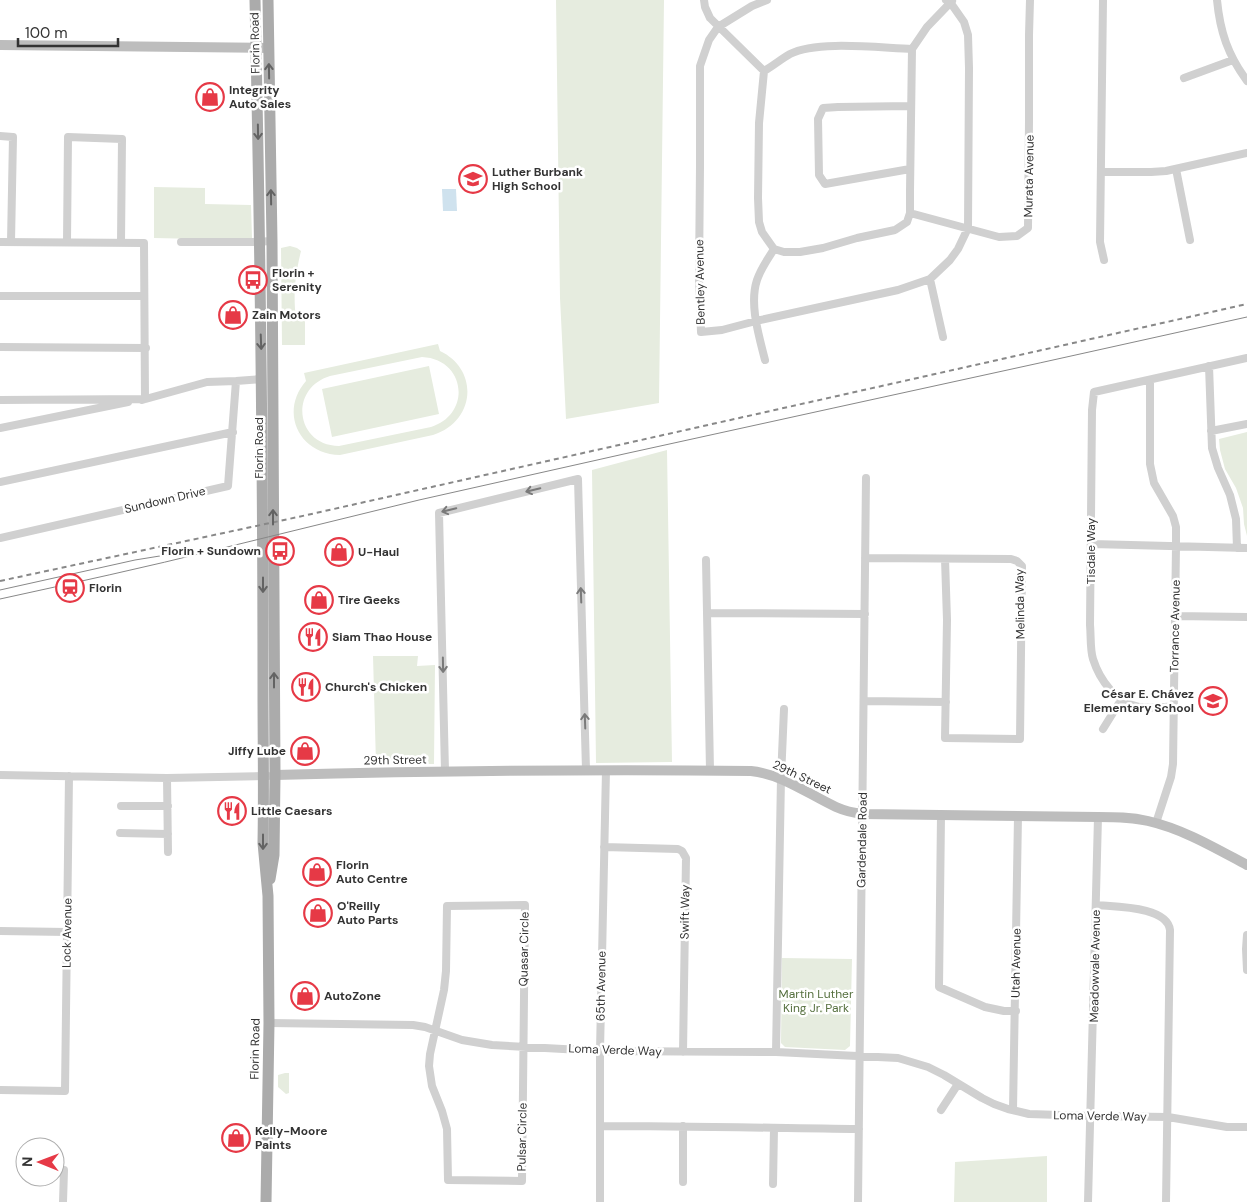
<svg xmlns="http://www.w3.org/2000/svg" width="1247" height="1202" font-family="'DM Sans',sans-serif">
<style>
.green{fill:#e6ecdf;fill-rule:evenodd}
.water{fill:#cfe2ee}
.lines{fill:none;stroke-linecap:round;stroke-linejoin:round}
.street{stroke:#d0d0d0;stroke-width:8}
.secondary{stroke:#bdbdbd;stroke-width:10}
.primary{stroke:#ababab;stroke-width:11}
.tram{stroke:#888;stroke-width:1}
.rail{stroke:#888;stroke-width:2;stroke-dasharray:5 4;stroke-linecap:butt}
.oneway{stroke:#636363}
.oneway2{stroke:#7a7a7a}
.labels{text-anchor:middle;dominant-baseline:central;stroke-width:5;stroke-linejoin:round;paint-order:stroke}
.street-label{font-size:12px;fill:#333;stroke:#fff}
.poi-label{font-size:12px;font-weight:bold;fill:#333;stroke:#fff;text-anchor:start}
.park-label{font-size:12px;fill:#56703f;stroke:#fff}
</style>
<rect width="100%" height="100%" fill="#fff"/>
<path class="green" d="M556,0H664L659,403L566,419L560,298Z
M154,187L205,188V204L251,205L252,238L245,240L154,238Z
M290,246L297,248L301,251C295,276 293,294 296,319L305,318V345H282L281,248Z
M438,344L440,351C480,370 475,422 433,435L340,455C299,454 279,412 306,381L304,373ZM422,357C466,359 472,414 431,427L339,446C296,446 288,389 330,376Z
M429,366L439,414L332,437L322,389Z
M1247,432V536L1244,524L1243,508L1236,488L1225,469L1220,450L1219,439Z
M667,450L672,762L596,763L592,470Z
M373,656H418L417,666L435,665L434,764H376Z
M782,958L852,959L850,1046L845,1050L785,1047L781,1043Z
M285,1073H289V1093L286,1094L278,1087V1075Z
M1047,1156V1202H954L955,1162Z"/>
<path class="water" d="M442,189H456L457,211H443Z"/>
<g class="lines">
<path class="street" d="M704,0L705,7L710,18L764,71
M767,0L752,6L718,27L709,40L700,66V166L699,278L701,332L722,330L756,321L898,290L930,279L950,260L958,249L968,228L969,68L968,35L964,22L950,2L946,0
M1103,0L1100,242L1104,260
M1217,0C1220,32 1228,55 1247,81
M912,49L927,27L952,1
M764,71L759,123L758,198L759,222L762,232L774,249
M764,71C773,66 781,59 790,54C817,40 880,48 912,49
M1184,78L1233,60
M0,136L13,137L11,242
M910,169L825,184L819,175L818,119L823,108L838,107L910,106
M1176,169L1190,240
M1101,172H1151L1166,171L1247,153
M910,213L999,237L1017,236L1028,228L1029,121V35L1030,0
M0,242L144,243L145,399L0,400
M67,242L68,137L122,139L121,242
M181,242H253L272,241
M774,249L784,252H800L823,248L857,238L895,230L907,222L910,213V191L912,49
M930,279L943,337
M0,296H144
M0,347L146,348
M765,360C759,336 749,304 757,280C761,268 768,259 774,249
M1209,366L1212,448L1218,468L1230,495L1236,519L1237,548
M1150,380V464L1154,483L1173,516L1176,527V546L1173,764L1171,777L1156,823
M142,400L207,382L236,381L262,379
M0,428L128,402
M1211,431L1247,424
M0,482L233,432
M0,538L228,486L236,381
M1092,544L1247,548
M865,558L1011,559L1017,561L1022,566L1020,739L945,738L947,620L945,559
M706,560L710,770
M707,613L865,614
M1175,616L1247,617
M864,701L946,702
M1174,706C1163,707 1151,709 1139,707C1116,702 1100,681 1093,659C1090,650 1091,635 1090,625L1092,410L1094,392L1247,358
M1103,729L1121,700
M445,771L439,513L578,479L586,770
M0,775L167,778L268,776
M167,778L168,852
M121,806H168
M941,815L939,987L985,1007L1004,1011H1016
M120,833L168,834
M604,847L678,849L682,851L686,858L683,1052
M525,905L522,1181L448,1180L447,1129L442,1111L432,1086L429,1066L430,1054L444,990L446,971L447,906Z
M1096,905C1115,907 1167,906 1170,930L1166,1202
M0,931L67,932
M1247,935L1246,949L1247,970
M269,1023L413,1025L425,1027L462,1040L492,1045L600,1051L776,1052L898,1058L928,1067L944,1075L982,1098L994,1104L1008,1109L1029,1114L1091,1116L1168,1117L1227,1127H1247
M776,1052L781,778L784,709
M0,1090L65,1091L69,776
M941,1110L958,1084
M1013,1110L1018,816
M601,1126C687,1126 773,1128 859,1129
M683,1182V1126
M773,1184L774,1128
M63,1202L64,1170
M600,1202V1051L606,770
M858,1202L866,478
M1088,1202L1098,817"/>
<path class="secondary" d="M0,45L269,48
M275,775C434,771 592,769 751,771C782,774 808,794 836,807C845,811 854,813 863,814L1098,817C1115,817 1131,817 1148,821C1183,829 1215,848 1247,865"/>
<path class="primary" d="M255,0C260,230 263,460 263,691C263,742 264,792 263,843L268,896L269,1023L266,1202
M268,0L272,241L275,775L274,855L270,879"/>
<path class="tram" d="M0,590L135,560L166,555
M0,599C73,583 147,567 219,549C286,533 352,516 419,500C695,437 971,379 1247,317"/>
<path class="rail" d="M0,581L298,517L1247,304"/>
</g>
<defs><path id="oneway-shaft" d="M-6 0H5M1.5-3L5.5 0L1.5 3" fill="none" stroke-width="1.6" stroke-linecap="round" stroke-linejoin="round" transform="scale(1.25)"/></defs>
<g class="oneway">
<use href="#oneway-shaft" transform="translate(269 71) rotate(-91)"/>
<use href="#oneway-shaft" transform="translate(258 132) rotate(89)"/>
<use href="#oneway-shaft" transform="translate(271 197) rotate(-91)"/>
<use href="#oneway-shaft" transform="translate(261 342) rotate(88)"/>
<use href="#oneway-shaft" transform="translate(273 517) rotate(-90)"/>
<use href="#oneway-shaft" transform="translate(263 585) rotate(90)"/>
<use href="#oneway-shaft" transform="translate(274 680) rotate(-90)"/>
<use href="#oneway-shaft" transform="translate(263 842) rotate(90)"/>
</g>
<g class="oneway2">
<use href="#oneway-shaft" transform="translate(533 490) rotate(167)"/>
<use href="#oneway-shaft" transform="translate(449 510) rotate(166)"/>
<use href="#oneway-shaft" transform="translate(581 595) rotate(-92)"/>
<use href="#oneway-shaft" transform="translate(443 665) rotate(89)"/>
<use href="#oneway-shaft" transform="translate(585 721) rotate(-92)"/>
</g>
<defs>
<symbol id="shop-ring" viewBox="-11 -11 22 22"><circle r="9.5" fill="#fff" stroke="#e63946" stroke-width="1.5"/><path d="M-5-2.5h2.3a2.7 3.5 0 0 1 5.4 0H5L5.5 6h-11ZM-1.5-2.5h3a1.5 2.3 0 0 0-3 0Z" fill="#e63946"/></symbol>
<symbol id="school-ring" viewBox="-11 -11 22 22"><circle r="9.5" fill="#fff" stroke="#e63946" stroke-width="1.5"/><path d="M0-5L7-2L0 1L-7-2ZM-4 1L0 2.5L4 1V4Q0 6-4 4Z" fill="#e63946"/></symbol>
<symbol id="bus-ring" viewBox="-11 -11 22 22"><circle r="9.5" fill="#fff" stroke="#e63946" stroke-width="1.5"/><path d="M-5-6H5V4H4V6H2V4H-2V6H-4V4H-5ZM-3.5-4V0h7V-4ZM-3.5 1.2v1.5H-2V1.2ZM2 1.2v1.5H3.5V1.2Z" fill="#e63946"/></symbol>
<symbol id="station-ring" viewBox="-11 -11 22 22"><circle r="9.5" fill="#fff" stroke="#e63946" stroke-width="1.5"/><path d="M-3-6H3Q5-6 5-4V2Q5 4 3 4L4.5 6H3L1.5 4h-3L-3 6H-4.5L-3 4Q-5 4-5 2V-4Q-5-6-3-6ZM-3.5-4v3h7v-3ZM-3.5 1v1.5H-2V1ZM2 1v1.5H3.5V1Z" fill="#e63946"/></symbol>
<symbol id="restaurant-ring" viewBox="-11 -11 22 22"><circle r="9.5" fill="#fff" stroke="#e63946" stroke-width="1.5"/><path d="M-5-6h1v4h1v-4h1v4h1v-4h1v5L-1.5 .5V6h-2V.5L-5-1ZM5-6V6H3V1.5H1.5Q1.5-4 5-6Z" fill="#e63946"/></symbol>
</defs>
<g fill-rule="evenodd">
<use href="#shop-ring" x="194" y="81" width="32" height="32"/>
<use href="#school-ring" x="457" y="163" width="32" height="32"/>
<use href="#bus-ring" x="237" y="264" width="32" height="32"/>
<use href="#shop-ring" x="217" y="299" width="32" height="32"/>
<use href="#bus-ring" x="264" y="535" width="32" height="32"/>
<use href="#shop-ring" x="323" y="536" width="32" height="32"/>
<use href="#station-ring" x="54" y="572" width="32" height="32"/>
<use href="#shop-ring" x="303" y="584" width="32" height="32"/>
<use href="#restaurant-ring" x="297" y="621" width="32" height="32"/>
<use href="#restaurant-ring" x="290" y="671" width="32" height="32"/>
<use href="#school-ring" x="1197" y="685" width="32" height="32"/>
<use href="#shop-ring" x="289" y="735" width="32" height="32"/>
<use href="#restaurant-ring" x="216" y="795" width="32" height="32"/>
<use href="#shop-ring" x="301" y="856" width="32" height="32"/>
<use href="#shop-ring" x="302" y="897" width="32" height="32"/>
<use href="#shop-ring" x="289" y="980" width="32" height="32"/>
<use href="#shop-ring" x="220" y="1122" width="32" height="32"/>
</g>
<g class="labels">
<g class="street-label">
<text transform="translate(255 43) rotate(-91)">Florin Road</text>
<text transform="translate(1029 176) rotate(-89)">Murata Avenue</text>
<text transform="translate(700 282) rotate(-91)">Bentley Avenue</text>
<text transform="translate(259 448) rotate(-90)">Florin Road</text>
<text transform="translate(165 500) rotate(-13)">Sundown Drive</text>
<text transform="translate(1091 551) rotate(-90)">Tisdale Way</text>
<text transform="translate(1020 604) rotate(-91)">Melinda Way</text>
<text transform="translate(1175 626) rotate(-89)">Torrance Avenue</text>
<text transform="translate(395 760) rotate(-1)">29th Street</text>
<text transform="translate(802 777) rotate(25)">29th Street</text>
<text transform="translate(862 840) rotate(-89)">Gardendale Road</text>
<text transform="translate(685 912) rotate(-89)">Swift Way</text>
<text transform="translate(67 933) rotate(-89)">Lock Avenue</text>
<text transform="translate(524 949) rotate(-89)">Quasar Circle</text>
<text transform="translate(1016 963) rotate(-89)">Utah Avenue</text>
<text transform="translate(1095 966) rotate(-89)">Meadowvale Avenue</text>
<text transform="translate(601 986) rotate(-89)">65th Avenue</text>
<text transform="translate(255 1049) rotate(-89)">Florin Road</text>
<text transform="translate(615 1050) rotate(2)">Loma Verde Way</text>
<text transform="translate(1100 1116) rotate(1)">Loma Verde Way</text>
<text transform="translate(522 1137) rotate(-89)">Pulsar Circle</text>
</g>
<g class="poi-label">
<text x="229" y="90">Integrity<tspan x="229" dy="14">Auto Sales</tspan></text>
<text x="492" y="172">Luther Burbank<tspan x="492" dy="14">High School</tspan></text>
<text x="272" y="273">Florin +<tspan x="272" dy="14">Serenity</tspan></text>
<text x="252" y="315">Zain Motors</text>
<text x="261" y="551" text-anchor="end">Florin + Sundown</text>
<text x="358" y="552">U-Haul</text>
<text x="89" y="588">Florin</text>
<text x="338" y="600">Tire Geeks</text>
<text x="332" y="637">Siam Thao House</text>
<text x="325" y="687">Church's Chicken</text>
<text x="1194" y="694" text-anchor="end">César E. Chávez<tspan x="1194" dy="14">Elementary School</tspan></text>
<text x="286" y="751" text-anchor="end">Jiffy Lube</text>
<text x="251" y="811">Little Caesars</text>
<text x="336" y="865">Florin<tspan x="336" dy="14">Auto Centre</tspan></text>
<text x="337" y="906">O'Reilly<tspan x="337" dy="14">Auto Parts</tspan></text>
<text x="324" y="996">AutoZone</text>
<text x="255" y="1131">Kelly-Moore<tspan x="255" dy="14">Paints</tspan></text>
</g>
<g class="park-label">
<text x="816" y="994">Martin Luther<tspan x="816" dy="14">King Jr. Park</tspan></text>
</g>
</g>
<g transform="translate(40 1162) rotate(271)"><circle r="24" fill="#ffffff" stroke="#adadad"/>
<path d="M0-4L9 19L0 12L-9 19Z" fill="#e63946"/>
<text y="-8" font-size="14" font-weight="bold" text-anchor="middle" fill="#333333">N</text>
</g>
<path d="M18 38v8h100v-8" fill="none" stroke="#333333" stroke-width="2.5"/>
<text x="25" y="38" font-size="15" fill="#333333" stroke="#ffffff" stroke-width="4" paint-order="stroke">100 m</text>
</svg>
